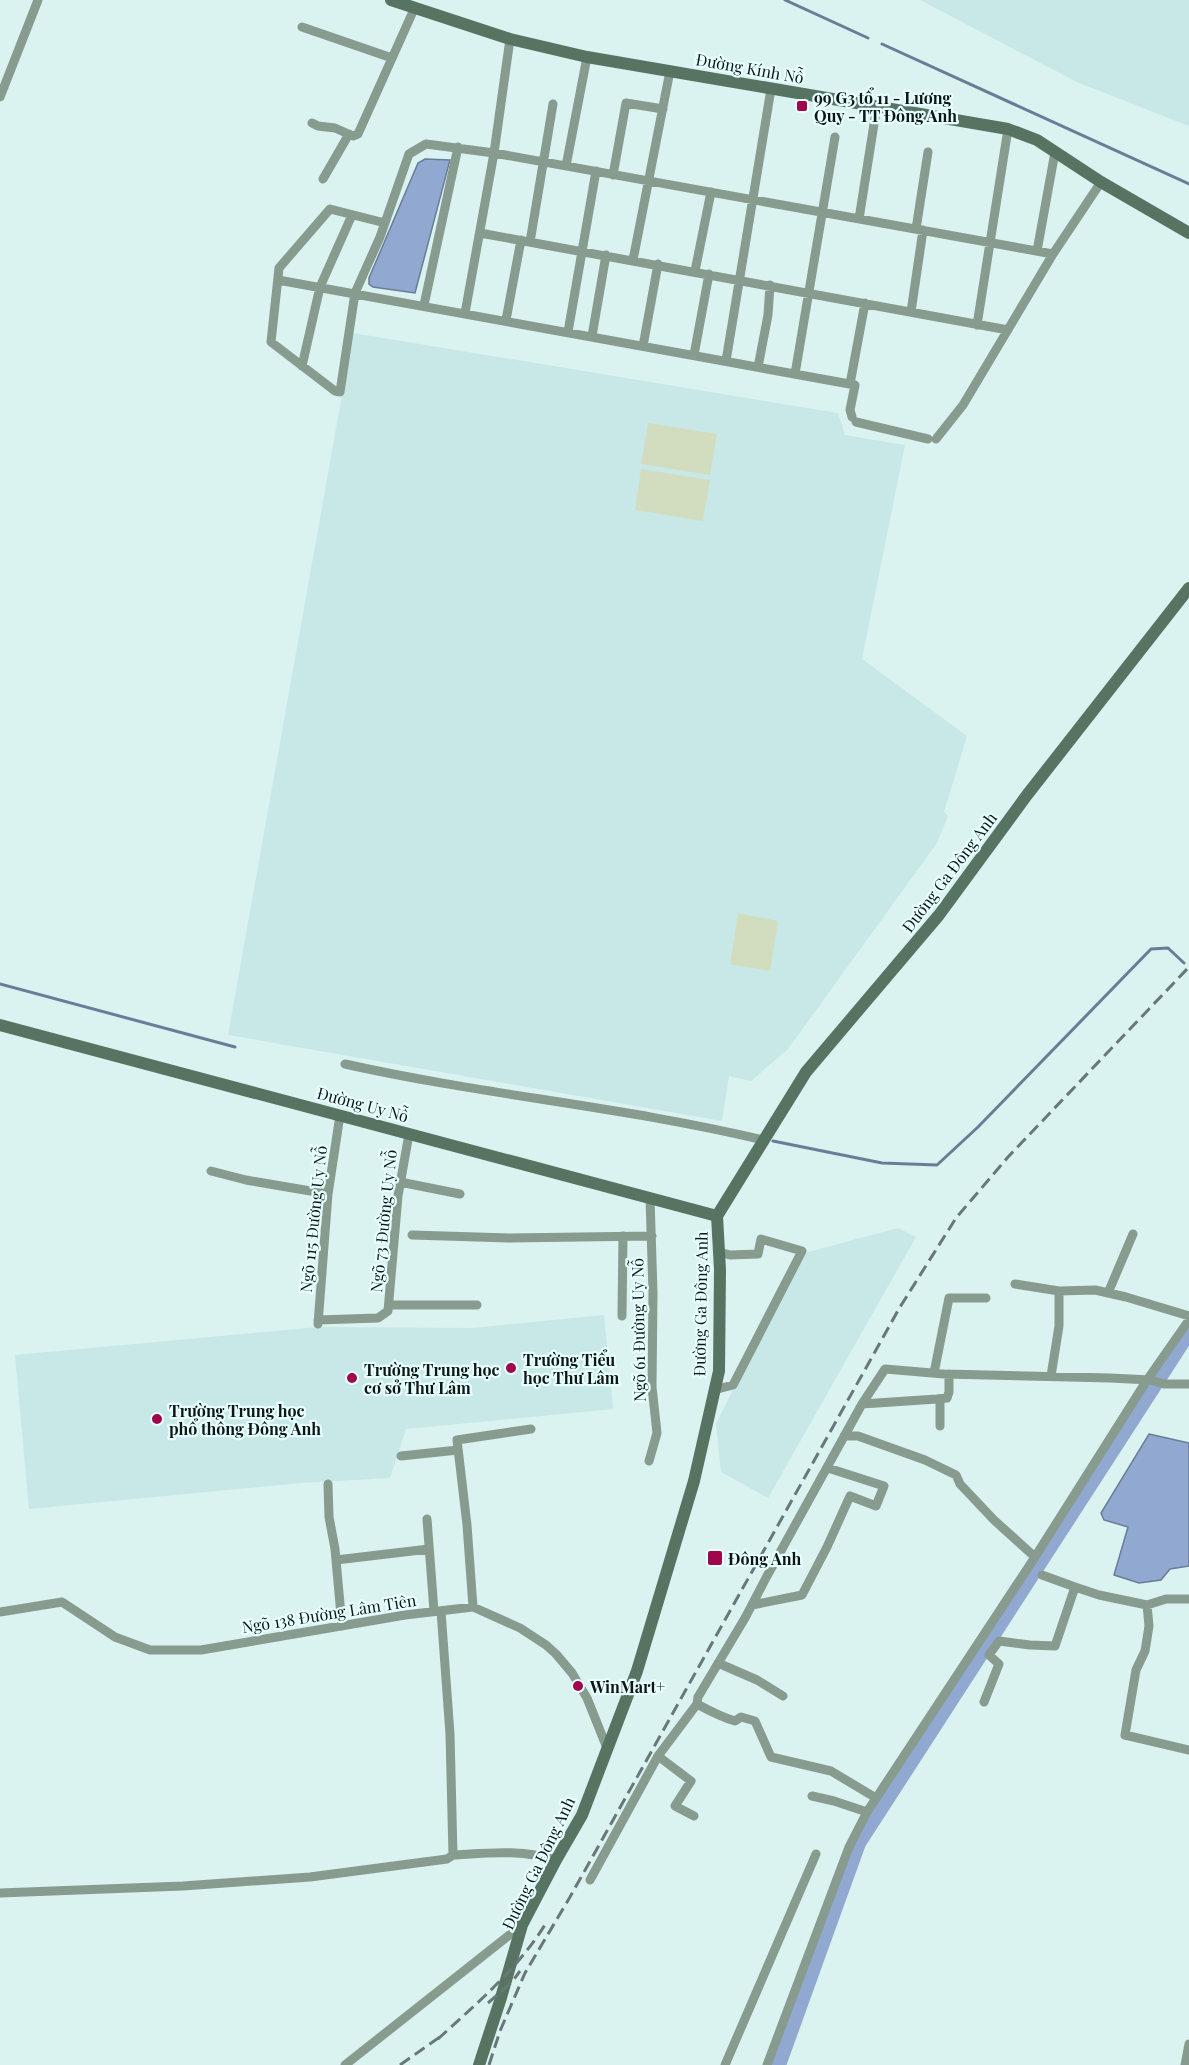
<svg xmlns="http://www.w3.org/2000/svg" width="1189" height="2065" font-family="'Playfair Display',serif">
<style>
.built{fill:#c7e8e7}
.green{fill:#d2ddc0}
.water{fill:#91a9d0;stroke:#697d98;stroke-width:1.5}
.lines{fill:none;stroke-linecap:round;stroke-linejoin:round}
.stream{stroke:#697d98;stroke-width:3}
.river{stroke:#91a9d0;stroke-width:16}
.street{stroke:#879b8f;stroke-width:9}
.secondary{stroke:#577463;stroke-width:12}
.rail{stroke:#687876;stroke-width:3;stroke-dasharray:12 6;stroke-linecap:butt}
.poi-dot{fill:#9f064b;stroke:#e7fffe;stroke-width:2}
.labels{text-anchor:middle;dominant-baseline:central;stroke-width:4.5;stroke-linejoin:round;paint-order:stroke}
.street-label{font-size:16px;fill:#0d1615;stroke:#e7fffe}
.poi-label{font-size:16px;font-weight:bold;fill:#0d1615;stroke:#e7fffe;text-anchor:start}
</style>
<rect width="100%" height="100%" fill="#daf2f0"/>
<path class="built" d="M920,0H1189V126L1077,82Z
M353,333L838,413L845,435L905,445L862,659L967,736L944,812L948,816L937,843L788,1049L751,1081L729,1076L722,1121L228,1035Z
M898,1228L916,1237L768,1498L721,1472L716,1424L801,1254Z
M604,1315L613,1409L406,1429L390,1478L301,1483L29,1509L15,1355L318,1327L472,1328Z"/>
<path class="green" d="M648,423L717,434L710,475L641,464Z
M641,469L710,480L703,521L635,510Z
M738,913L778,921L770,971L730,964Z"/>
<path class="water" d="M425,159L450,160L415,293L373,287L369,284V278L418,163Z
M1149,1434L1189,1443V1566L1170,1569L1161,1580L1139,1583L1114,1575L1128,1527L1104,1520L1101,1513Z"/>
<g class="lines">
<path class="stream" d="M785,0L868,38
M882,44L1189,184
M0,984L235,1047
M773,1141L882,1163L937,1165L978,1127L1151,949L1168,948L1184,963"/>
<path class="river" d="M778,2065L858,1843L1189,1331"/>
<path class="street" d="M302,27L392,58
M0,97L38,0
M312,123L318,126L335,128L353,136L358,134L415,7
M566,166L587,57
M613,175L626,103L663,109
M323,179L349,134
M859,219L877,105
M385,223L330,209L279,268L271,342L335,391L340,392L355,293L380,237L409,154L426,144L494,153L1053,254
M916,229L928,152
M480,233L1008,330
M530,242L553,104
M1037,251L1055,152
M633,260L670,71
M695,271L711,192
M278,280L855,385L850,410L852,417
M424,305L458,147
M911,312L923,230
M465,313L494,153L510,39
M506,320L521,240
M977,325L1008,129
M568,332L596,171
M592,336L606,255
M643,346L658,264
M694,355L709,274
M726,361L771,89
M302,366L320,287L352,215
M758,367L768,315L770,285
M795,374L835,137
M850,384L865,303
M856,422L928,439
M936,439L963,405L1053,254L1101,182
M345,1064C483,1095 626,1107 763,1140
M211,1171L246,1180L328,1194
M400,1182L460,1194
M412,1235L509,1238L652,1236
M1015,1284L1059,1291L1095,1290L1126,1297L1189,1316
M1108,1293L1133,1234
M389,1305H477
M622,1316L623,1236
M318,1320L378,1318L388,1311L398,1196L409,1134
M318,1324L328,1194L340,1115
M934,1373L949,1298H986
M1051,1376L1059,1326V1291
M714,1390L733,1385L802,1251L761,1239L758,1254L730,1255L719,1252
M937,1399L947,1398L949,1392V1374
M862,1404L937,1399L940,1400V1426
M844,1436H858L925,1460L956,1475L960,1484L994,1520L1035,1557
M401,1456L458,1450
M649,1461L657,1433L652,1387L653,1292L650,1198
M328,1484L329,1517L335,1549L342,1626
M427,1519L434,1611
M336,1560L429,1549
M1075,1587L1099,1595L1147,1605L1166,1599H1189
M752,1605L802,1595L827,1547L850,1496L876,1506L884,1486L828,1468
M1147,1605L1149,1626L1145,1651L1136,1670L1125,1735L1189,1750
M473,1607L467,1525L457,1440L531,1429
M0,1612L62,1602L115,1637L150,1650H201L405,1615L473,1607L520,1628L546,1645L556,1654L572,1673L587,1698L607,1748
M718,1663L757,1680L783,1696
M984,1702L999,1664L989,1655L999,1641L1030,1645L1055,1646L1075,1587L1042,1575
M697,1704C710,1711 721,1717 735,1721L741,1717L755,1721L771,1757L831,1771L876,1798
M658,1756L691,1781L675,1806L694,1816
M867,1812L1035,1557L1147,1380L1189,1320
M453,1855C489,1853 521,1849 556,1860
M590,1880L658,1756L697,1704L698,1697L745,1618L767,1576L862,1404L885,1369L944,1374L1110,1378L1150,1380L1164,1384H1189
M0,1893L183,1886L310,1877L447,1859L453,1855L450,1734L441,1611
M345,2065L522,1925
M725,2065L816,1854
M767,2065L849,1847L867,1812L834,1801L812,1796
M1185,2065L1189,2044"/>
<path class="secondary" d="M391,0L510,39L587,57L1008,129L1037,140L1101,182L1189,233
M0,1025L717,1216
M479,2065L500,2001L522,1925L556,1860L582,1815L637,1671L694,1481L719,1371L720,1270L717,1216L806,1072L939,915L1027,795L1189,588"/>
<path class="rail" d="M488,2003L512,1982L520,1971
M438,2039C476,2004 519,1968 546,1923
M400,2065L444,2034
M489,2065L500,2031L525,1973L570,1897L900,1307L956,1218L1008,1157L1189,967"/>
</g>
<g class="poi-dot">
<rect x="796" y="100" width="12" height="12" rx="3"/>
<circle cx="511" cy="1368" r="6"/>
<circle cx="352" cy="1378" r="6"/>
<circle cx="157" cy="1419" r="6"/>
<rect x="707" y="1550" width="16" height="16" rx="3"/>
<circle cx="578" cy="1686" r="6"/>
</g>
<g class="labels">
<g class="street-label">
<text transform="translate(750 68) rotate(10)">Đường Kính Nỗ</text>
<text transform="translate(949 872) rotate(-53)">Đường Ga Đông Anh</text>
<text transform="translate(363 1104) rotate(15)">Đường Uy Nỗ</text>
<text transform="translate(313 1219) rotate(-84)">Ngõ 115 Đường Uy Nỗ</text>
<text transform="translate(383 1221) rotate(-84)">Ngõ 73 Đường Uy Nỗ</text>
<text transform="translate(700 1304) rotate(-89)">Đường Ga Đông Anh</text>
<text transform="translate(638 1330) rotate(-91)">Ngõ 61 Đường Uy Nỗ</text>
<text transform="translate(329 1613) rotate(-9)">Ngõ 138 Đường Lâm Tiên</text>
<text transform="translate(538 1863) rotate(-64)">Đường Ga Đông Anh</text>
</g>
<g class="poi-label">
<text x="814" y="97">99 G3 tổ 11 - Lương<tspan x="814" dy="18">Quy - TT Đông Anh</tspan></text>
<text x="523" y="1359">Trường Tiểu<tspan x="523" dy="18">học Thư Lâm</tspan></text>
<text x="364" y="1369">Trường Trung học<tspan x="364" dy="18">cơ sở Thư Lâm</tspan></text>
<text x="169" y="1410">Trường Trung học<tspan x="169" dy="18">phổ thông Đông Anh</tspan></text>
<text x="728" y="1558">Đông Anh</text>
<text x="590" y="1686">WinMart+</text>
</g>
</g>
</svg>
